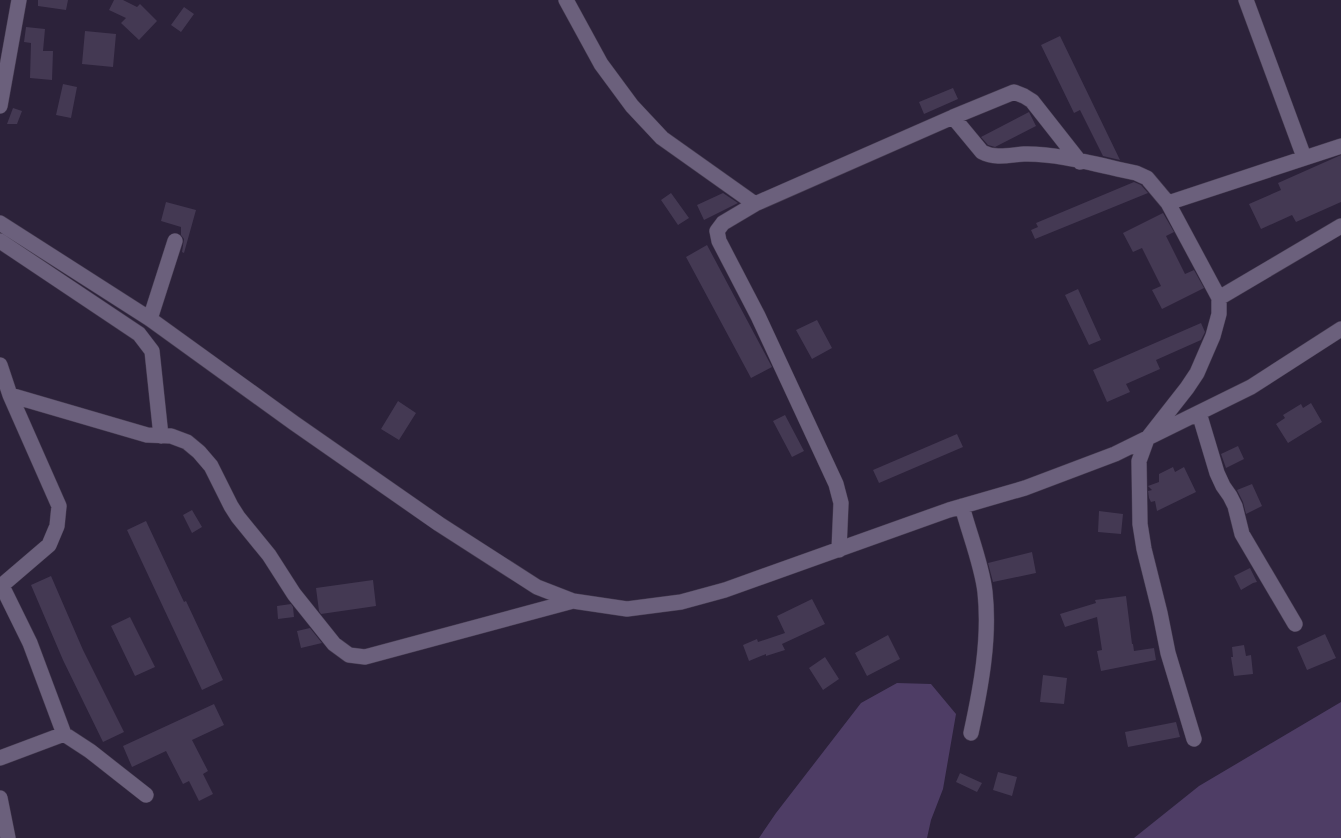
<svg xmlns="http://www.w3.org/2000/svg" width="1341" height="838" font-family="Raleway,sans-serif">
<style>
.green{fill:#4e3d65}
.building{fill:#443953}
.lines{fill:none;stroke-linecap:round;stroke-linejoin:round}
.minor-casing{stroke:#473d52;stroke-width:16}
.minor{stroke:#6b607c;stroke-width:15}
</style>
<rect width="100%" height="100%" fill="#2c223a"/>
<path class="green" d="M897,683L931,684L956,714L943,789L931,820L927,838H759L776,813L861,703Z
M1341,702V838H1134L1199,786Z"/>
<path class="building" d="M38,0H68L66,10L38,6Z
M114,0H123L137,7L140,4L157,21L139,40L121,23L126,18L109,10Z
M184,7L194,14L181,32L171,25Z
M26,27L45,29L43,51H53L52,80L30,78L31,43L24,42Z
M85,31L116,34L113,67L82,64Z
M1060,36L1120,160L1103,156L1080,110L1074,113L1041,45Z
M63,84L77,87L71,118L56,115Z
M953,88L958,99L924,114L919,102Z
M13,108L22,111L17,124H7Z
M1029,112L1036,126L995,147L988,145L981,137Z
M1341,155V202L1296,222L1292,215L1261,229L1249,204L1281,190L1278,183Z
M1134,182L1141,185L1148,193L1035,239L1031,230L1038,227L1036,223Z
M671,193L689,218L678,225L661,200Z
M723,193L738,203L704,220L697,205Z
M166,202L196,210L184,253L182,252L184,239L181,235V227L161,221Z
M1163,213L1174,232L1166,236L1185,274L1194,270L1204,288L1162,309L1152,290L1161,286L1142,248L1133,252L1123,233Z
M707,245L772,367L751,378L686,257Z
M1078,289L1101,340L1089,345L1065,295Z
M817,320L832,348L812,359L796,330Z
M1201,323L1205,332L1201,340L1156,360L1160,369L1126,384L1130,392L1107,402L1093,370Z
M398,401L416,413L399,440L381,429Z
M1311,403L1322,422L1288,443L1276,424L1285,418L1283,415L1301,404L1303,408Z
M785,415L804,451L792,457L773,421Z
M957,434L963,447L879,483L873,470Z
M1238,446L1244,459L1226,468L1221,454Z
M1173,467L1175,472L1184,467L1196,492L1157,511L1155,501L1151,502L1149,498L1148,491L1152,490L1148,486L1159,482V474Z
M1252,484L1262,506L1246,514L1243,502L1237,490Z
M192,510L202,527L192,533L183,515Z
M1099,511L1123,514L1121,534L1098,532Z
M146,521L184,602L186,601L223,680L202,690L127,530Z
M1032,552L1036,573L993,582L988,563Z
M1250,568L1257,582L1253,583L1241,590L1234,576Z
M51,576L83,650L124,732L103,742L63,660L31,585Z
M373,580L376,606L321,614L319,611L316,588Z
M1126,596L1132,644H1133L1134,651L1154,648L1156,660L1101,671L1097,651L1102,650L1097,617L1065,627L1060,614L1096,603L1095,600Z
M812,599L825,624L782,644L785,650L766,656V654L749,661L743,645L757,639L758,642L785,633L777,616Z
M291,604L293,607L294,617L278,619L277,606Z
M130,617L155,667L135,676L111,626Z
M310,628L322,643L301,648L297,631Z
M1325,634L1336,658L1307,670L1297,647Z
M888,635L900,659L867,676L855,653Z
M1244,645L1246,656L1251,655L1253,674L1234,676L1231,657H1233L1232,647Z
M825,657L839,679L823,690L809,668Z
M1043,675L1067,678L1064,704L1040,702Z
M214,704L224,725L192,740L208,771L203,774L213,794L199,801L189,781L183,784L166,751L132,767L123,746Z
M1176,722L1180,737L1128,747L1125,732Z
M998,772L1017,777L1012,796L993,790Z
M960,773L982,783L977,792L956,782Z"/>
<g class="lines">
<defs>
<path id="minor" d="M566,0L601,64L632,106L662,138L755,204
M1246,0L1304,157
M0,106L19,0
M953,117L1014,92L1024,96L1032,101L1080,162
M1168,203L1341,146
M0,223L150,319L294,423L439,524L537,587L573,601L627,609L681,602L725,590L949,510L1025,488L1115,454L1251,387L1341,329
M0,241L139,334L152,351L161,436
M1219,298L1341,226
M150,319L175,241
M0,365L10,395L59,506L57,526L49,545L0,587
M10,395L147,435L171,436L187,442L199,452L211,466L231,506L238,517L269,555L294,594L334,644L349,655L365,657L573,601
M1199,413L1217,473L1223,486L1230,496L1235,506L1242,534L1295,624
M962,506C969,533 982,565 985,592C990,639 981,687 971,733
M839,550L841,503L836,484L758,316L719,241L717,231L723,223L755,204L953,117L982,152C995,159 1010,155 1024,154C1058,153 1102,166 1136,173L1147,178L1168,203L1219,298V314L1213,336L1197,373L1187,388L1147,439L1139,461L1140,524L1144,549L1160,613L1168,653L1194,739
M0,585L2,586L30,643L64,734
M0,758L64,734L90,751L146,795
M0,798L8,838"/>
</defs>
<use href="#minor" class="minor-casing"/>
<use href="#minor" class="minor"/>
</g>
</svg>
